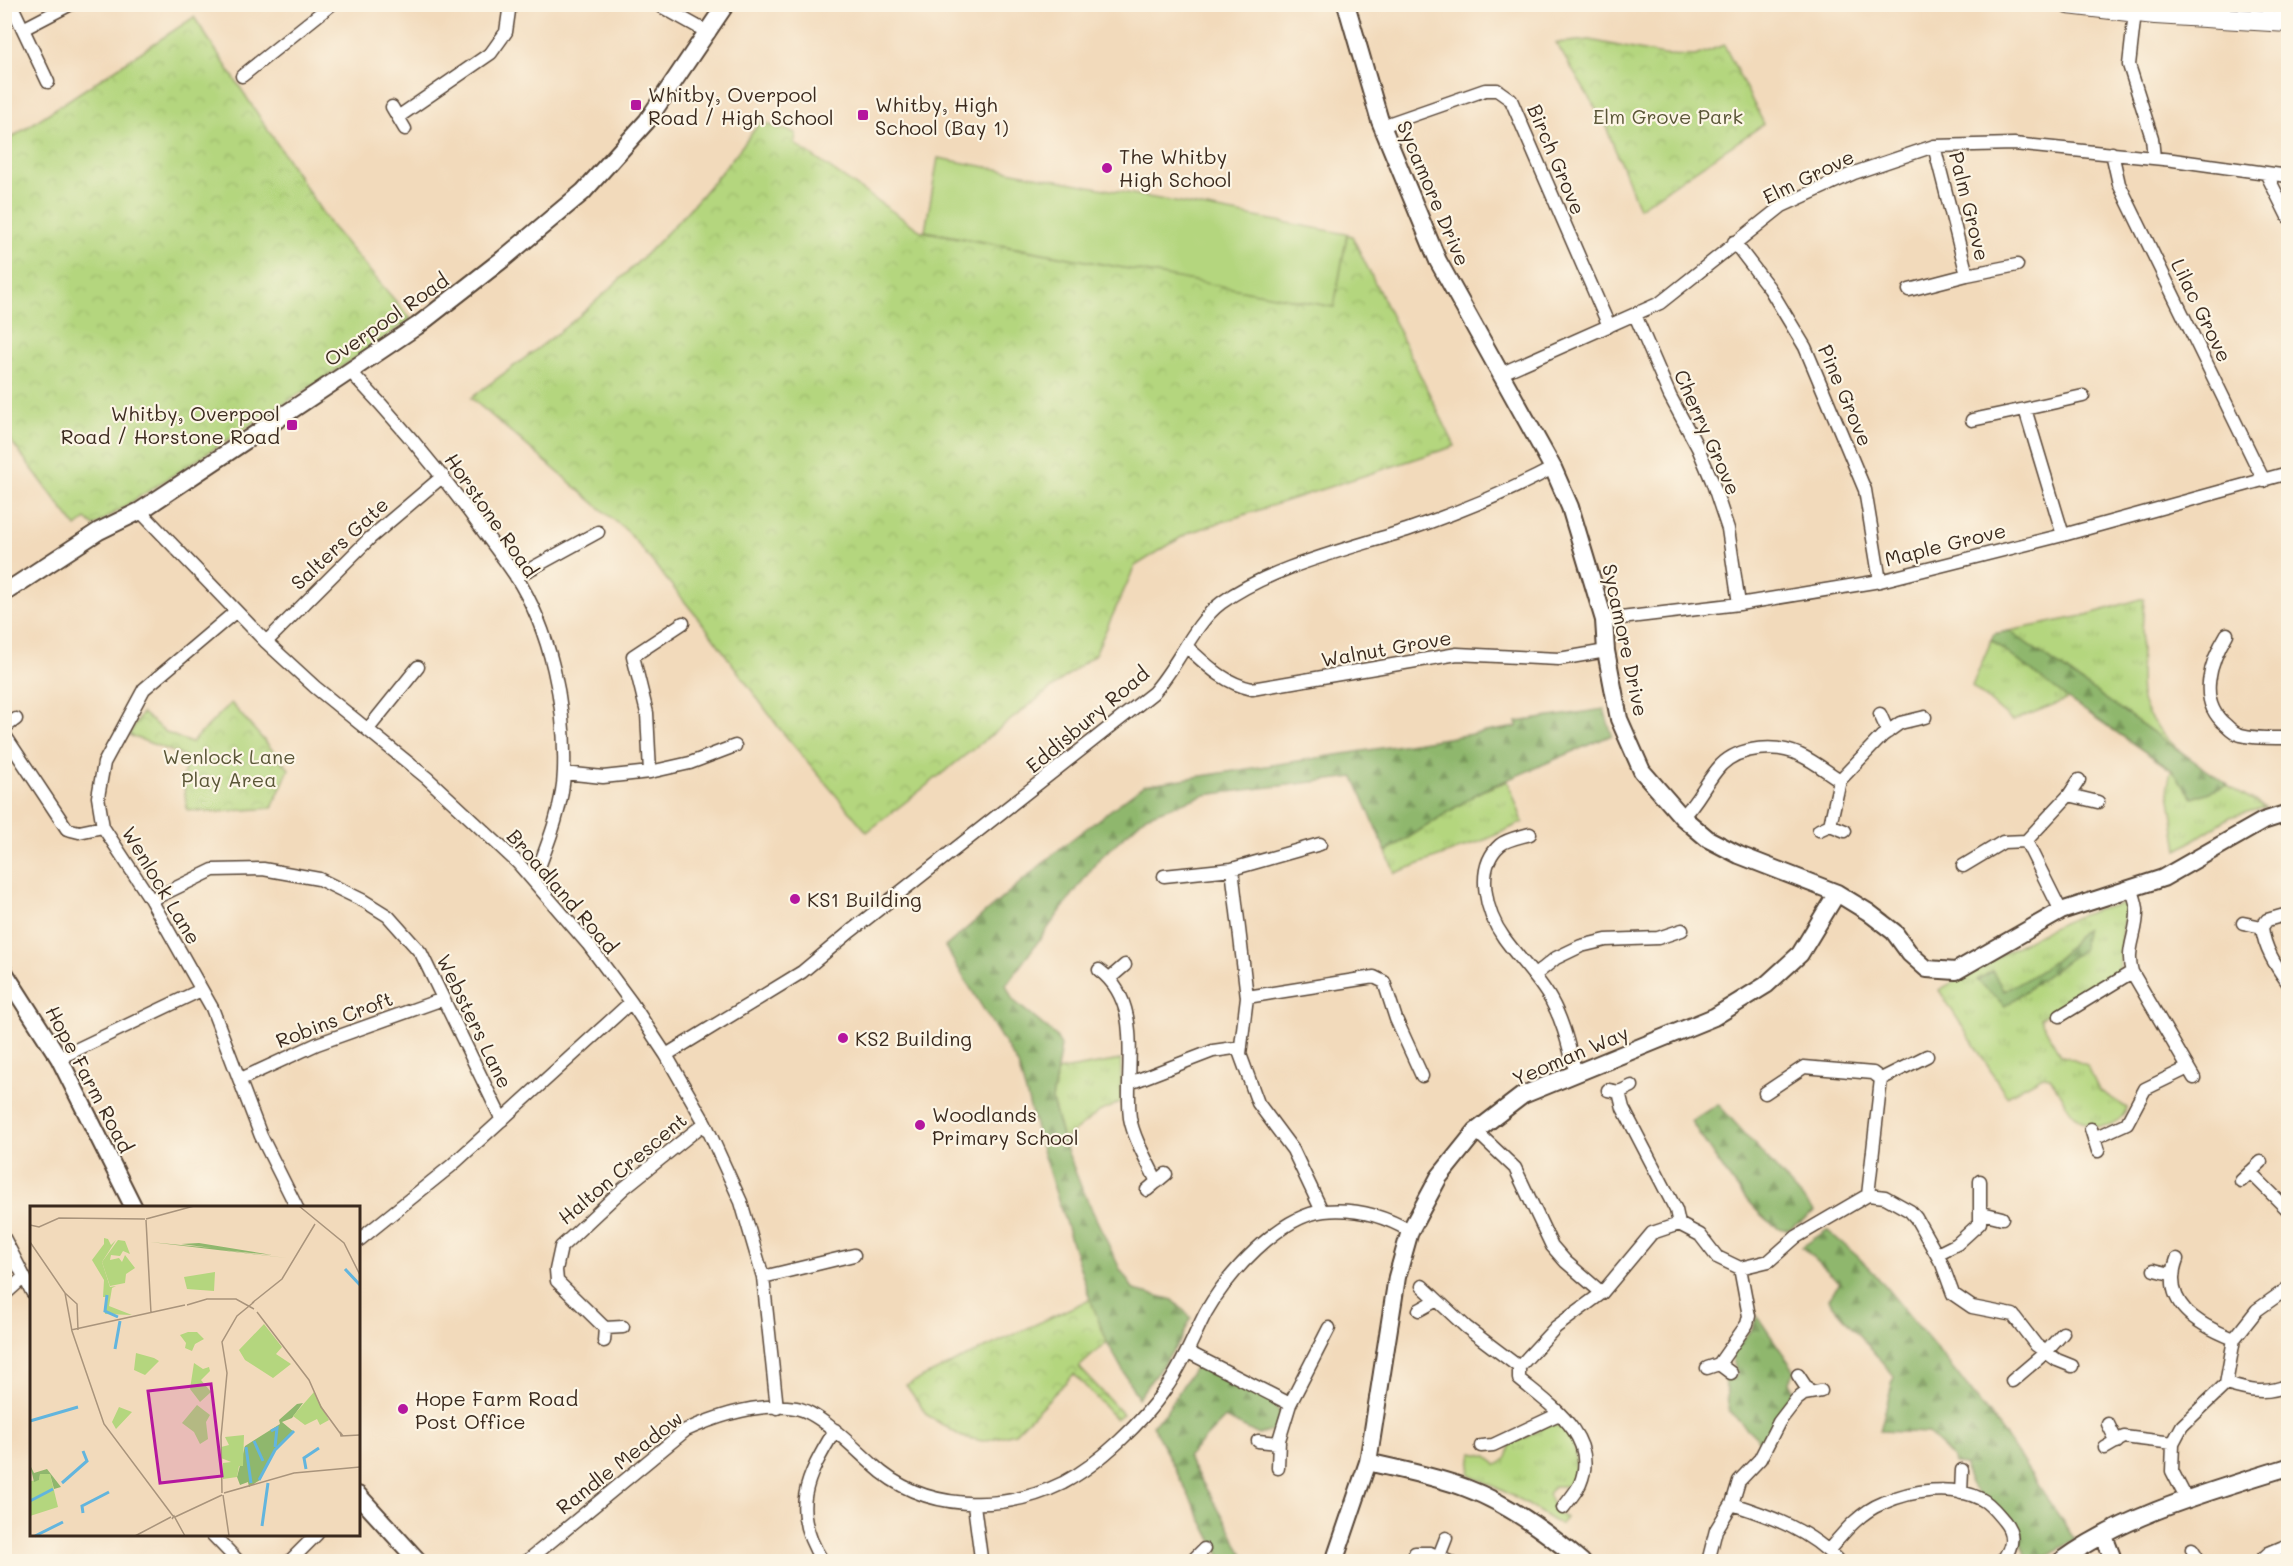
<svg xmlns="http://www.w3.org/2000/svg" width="2293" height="1566" font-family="Mali,sans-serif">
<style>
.grass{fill:url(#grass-tufts);stroke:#78804e;stroke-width:1.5}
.forest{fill:url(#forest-firs);stroke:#657046;stroke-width:1.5}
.park{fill:url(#park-crowns);stroke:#78804e;stroke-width:1.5}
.garden{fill:#b4d67e;stroke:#78804e;stroke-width:1.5}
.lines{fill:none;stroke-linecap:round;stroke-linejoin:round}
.minor-casing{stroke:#564436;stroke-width:15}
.tertiary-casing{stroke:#564436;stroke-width:20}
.primary-casing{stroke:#564436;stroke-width:22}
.minor{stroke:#fff;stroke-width:12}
.tertiary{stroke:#fff;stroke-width:16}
.primary{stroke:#fff;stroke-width:20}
.poi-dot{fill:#b5179e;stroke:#fcf5e5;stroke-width:2}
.labels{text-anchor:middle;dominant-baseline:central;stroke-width:4.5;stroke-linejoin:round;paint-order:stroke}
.poi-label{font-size:20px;fill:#3b2a1e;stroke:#fcf5e5;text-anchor:start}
.park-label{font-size:20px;fill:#595536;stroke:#fcf5e5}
.street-label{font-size:20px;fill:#3b2a1e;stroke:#fcf5e5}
.inset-river{fill:none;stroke:#62b5de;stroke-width:3}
.inset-road{fill:none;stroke:#a9947c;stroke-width:1.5}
.view{fill:#b5179e;fill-opacity:0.15;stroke:#b5179e;stroke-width:3}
.inset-edge{fill:none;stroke:#3b2a1e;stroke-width:3}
</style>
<defs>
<pattern id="grass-tufts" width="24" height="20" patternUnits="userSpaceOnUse" patternTransform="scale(1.5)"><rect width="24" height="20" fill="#b4d67e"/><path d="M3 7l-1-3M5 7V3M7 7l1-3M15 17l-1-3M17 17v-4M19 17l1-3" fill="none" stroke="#9cb86c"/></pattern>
<pattern id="forest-firs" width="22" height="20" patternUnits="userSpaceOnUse" patternTransform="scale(1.5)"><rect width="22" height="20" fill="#8fb76d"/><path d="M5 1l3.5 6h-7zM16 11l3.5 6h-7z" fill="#769559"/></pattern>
<pattern id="park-crowns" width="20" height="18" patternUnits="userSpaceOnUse" patternTransform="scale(1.5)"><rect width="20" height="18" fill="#b4d67e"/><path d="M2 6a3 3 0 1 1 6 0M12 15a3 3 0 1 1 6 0" fill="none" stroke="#9cb86c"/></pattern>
</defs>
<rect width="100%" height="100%" fill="#fcf5e5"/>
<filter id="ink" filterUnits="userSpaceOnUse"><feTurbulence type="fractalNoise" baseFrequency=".0167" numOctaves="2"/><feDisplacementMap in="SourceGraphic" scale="12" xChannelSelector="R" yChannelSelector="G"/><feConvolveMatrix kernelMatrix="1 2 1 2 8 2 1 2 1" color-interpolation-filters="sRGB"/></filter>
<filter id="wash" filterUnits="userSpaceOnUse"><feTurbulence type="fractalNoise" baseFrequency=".008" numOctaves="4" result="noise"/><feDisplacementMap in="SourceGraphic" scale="24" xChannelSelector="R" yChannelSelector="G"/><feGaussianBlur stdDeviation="1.35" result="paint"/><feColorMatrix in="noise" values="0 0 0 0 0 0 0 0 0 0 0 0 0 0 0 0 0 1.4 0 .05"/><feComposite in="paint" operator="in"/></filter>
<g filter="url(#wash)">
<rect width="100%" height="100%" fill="#f2dabb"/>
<path class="grass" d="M2144,598C2143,625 2138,670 2141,695C2148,738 2228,789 2265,807L2230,817L2178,850L2168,786L2171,770L2068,699L2012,721L1972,686L1994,634L2083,616Z
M1508,781L1523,822L1487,839L1395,873L1386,852L1481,791Z
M2128,904L2122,926L2119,974L2079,998L2068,996L2063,1006L2040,1018L2060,1055L2087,1065L2099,1090L2127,1108C2118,1130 2089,1132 2073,1114C2064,1103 2058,1089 2050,1077L2043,1076L2007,1096L1939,990C1989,963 2073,907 2128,904Z
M1121,1060V1102L1099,1112L1063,1140L1052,1100L1057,1071Z
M1546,1425C1580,1422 1578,1464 1572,1486H1554L1548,1494L1557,1513L1566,1518L1560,1525L1517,1498L1469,1474L1472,1453L1488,1456L1496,1465C1507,1462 1509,1455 1510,1444L1535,1433Z"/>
<path class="forest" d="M2009,631L2228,785L2193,798L2172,770L2068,699L1991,640L1994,634Z
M1604,709L1612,735L1481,791L1386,852L1354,777L1204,795L1146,816L1098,860L1006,985L1013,1000L1056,1036L1061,1046L1052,1100L1063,1140L1082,1189L1120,1269L1134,1290L1173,1300L1191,1318L1181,1340L1138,1398L1107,1342L1090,1299L1042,1150L1018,1065L945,947L1063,846L1144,785L1517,727V722Z
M2085,929L2084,948L2005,1006L1977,980L1992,971L2004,991C2026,980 2050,967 2067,949C2074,942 2077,934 2085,929Z
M1718,1104L1815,1212C1807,1216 1796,1227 1788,1229C1761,1234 1704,1141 1691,1121Z
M1827,1230L1856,1255L1874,1273L1955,1371L2004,1434L2075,1540L2037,1561H2027C2022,1545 2017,1527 2004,1515C1988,1498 1966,1492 1965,1465L1954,1464L1953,1459L1929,1433L1880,1431L1894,1376L1828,1299L1840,1283L1802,1247Z
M1757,1316L1795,1371L1790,1381L1793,1392L1762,1443L1729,1411L1725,1379H1733L1737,1373L1731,1354L1753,1327Z
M1195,1366L1207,1368L1269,1397L1282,1416L1279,1428L1259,1435L1225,1418L1187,1457L1229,1527L1246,1561H1223L1152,1425L1165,1414Z"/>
<path class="park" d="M194,17L331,226L411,319L360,355L94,526L86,519L76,527L5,433V142Z
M1590,40L1663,55L1695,56L1724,45L1764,124L1639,208L1604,122L1556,43Z
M760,122L796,133L795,144L921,231L1334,306L1347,234L1352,236L1455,446L1188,533L1135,566L1095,654L867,832L779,728L707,629L628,532L471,398C510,368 551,341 587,309C651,253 711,190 760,122Z
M231,703L289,769L272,808L216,812L187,810L183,779L187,757L129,735L142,713L167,733L191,743Z
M1090,1299L1107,1342L1079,1367L1123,1414L1116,1419L1074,1374L1015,1433L983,1441L962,1437L927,1415L906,1385Z"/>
<path class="garden" d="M938,158L1347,234L1334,307L925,231Z"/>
</g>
<g filter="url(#ink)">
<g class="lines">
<defs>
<path id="minor" d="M11,4L48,82
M657,4L709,33
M2135,12L2129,65L2152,138L2154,158
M23,29L71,4
M242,76L332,4
M392,107L405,129
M398,117L491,53L506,32L510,4
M1382,126L1485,90H1497L1511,100L1609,326
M1934,146L1967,275L2017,265
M2112,153L2119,184L2264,481
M2266,173L2288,217
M1734,242L1770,289L1805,347L1865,490L1880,581
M1909,290L1967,275
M1635,315L1670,396L1698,448L1712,481L1728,529L1739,604
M350,371C394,417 432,462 470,513C485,534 501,554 515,575C551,631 566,705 564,771C563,808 547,846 534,880
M1500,374L1660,303L1782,206L1854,173L1934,146L2014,144L2173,160L2288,176
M2025,409L2083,396
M1972,420L2025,409L2063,535
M140,511L266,642L315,687L427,778L518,863L588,944L631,1002L666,1055L705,1123L741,1202L763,1277L777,1408
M516,577L598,532
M235,612L144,689L104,763L98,797L103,827L151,900L212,1008L261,1136L297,1208
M1604,620L1739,604L1880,581L2063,535L2288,473
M2227,634C2211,660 2196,701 2226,725C2230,729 2235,734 2241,735C2256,739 2273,738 2288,738
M266,642L370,538L443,476
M1187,647C1208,666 1224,683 1252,689L1457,654L1559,659L1606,651
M1880,714L1888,732
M4,728L16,719
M368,729L418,667
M4,734L67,829L79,832L103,827
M650,772L690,763L735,746
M564,773L603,777L650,772L647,713L633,656L683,623
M2069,795L2098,802
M1682,817C1698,802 1706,781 1721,765C1740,746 1777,744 1800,755C1814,761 1827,772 1840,780
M1830,825L1845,831
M1819,830L1830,825L1840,780L1882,736L1900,723L1925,717
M1530,834C1520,837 1507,839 1500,845C1474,868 1486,913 1504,938C1519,959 1538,977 1551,1000C1564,1023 1569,1048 1576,1074
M2026,841L2069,795L2079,780
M1963,866L2003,842L2026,841L2061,911
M1232,869L1247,997L1240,1054L1258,1103L1293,1150L1322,1211
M1164,876L1232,869L1320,844
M2131,887C2133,894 2137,903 2137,910C2138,933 2125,949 2132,972L2194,1078
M151,900L213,870L263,869L319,879L364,901L388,916L421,953L502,1120
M2288,914L2267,920L2262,927C2264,948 2276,966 2288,983
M2243,923L2262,927
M1099,970C1145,1004 1124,1070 1130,1118C1134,1140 1148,1162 1157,1182
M1535,975L1556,958L1581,946L1606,940L1658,938L1682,930
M1110,978L1125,965
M1247,997L1374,977L1384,982L1396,1019L1422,1076
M2060,1016L2132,972
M666,1055L802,972L851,931L1153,693C1178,666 1194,623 1221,603C1270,567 1349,549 1407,530C1457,513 1506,493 1553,468
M59,1058L201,990
M241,1079L317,1044L443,999
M1881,1079L1927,1056
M1130,1083L1213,1051L1241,1047
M1608,1090L1619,1092L1623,1108L1676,1210L1679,1224
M1619,1092L1632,1086
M1765,1093L1804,1067L1873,1073L1881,1079L1868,1195
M2091,1129L2098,1151
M1476,1131L1515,1168L1552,1246L1566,1262L1602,1293
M2094,1138L2127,1123L2145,1089L2188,1068
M2250,1172L2288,1210
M2241,1181L2261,1162
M1147,1190L1166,1174
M1982,1213L2002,1218
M4,1238L32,1292
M358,1241L451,1166L631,1002
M1937,1254L1957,1244L1980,1223V1181
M2177,1259C2160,1304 2199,1325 2234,1339
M2154,1270L2171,1274
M763,1277L854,1255
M1422,1286L1466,1327L1519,1367
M4,1295L23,1278
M1419,1310L1437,1300
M623,1327L605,1328L557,1281L556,1270L561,1247L624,1188L705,1123
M604,1341L605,1328
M1188,1352L1290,1404L1329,1328
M1719,1364L1731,1373
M1519,1367L1556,1327L1602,1293L1652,1233L1679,1224L1700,1235L1717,1257L1740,1268L1769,1261L1796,1237L1868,1195L1885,1197L1910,1211L1916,1218L1942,1264L1953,1294L1972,1307L2013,1315L2036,1345L2057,1360L2072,1366
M1519,1367V1379C1550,1405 1600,1437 1580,1484C1576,1492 1569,1500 1563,1508
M1707,1368L1719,1364L1747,1324L1749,1316L1740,1268
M1798,1375L1810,1393
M2012,1381L2046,1352L2063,1333
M2226,1384C2249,1391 2267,1395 2288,1385
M2108,1424L2117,1442
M1258,1441L1279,1443
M1481,1446L1493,1445L1559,1414
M2105,1448L2124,1437L2173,1443
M1278,1468L1279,1440L1290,1404
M1961,1493L1962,1470
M2186,1498L2172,1471L2173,1443L2182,1426L2226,1384L2234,1339L2257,1310L2288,1288
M1732,1504C1770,1516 1812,1531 1839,1562
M974,1505L981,1558L985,1562
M212,1534L239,1562
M2192,1549L2200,1562
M1828,1551C1844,1532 1860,1512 1883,1503C1912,1490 1952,1484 1981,1499C1990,1503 1998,1514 2004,1521C2016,1535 2012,1549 2001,1562
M1415,1553H1430L1450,1562
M1439,1556L1446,1538
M289,1562L317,1534
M526,1562L686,1430C719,1415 759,1402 796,1408C819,1412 854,1448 872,1464C923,1512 1002,1513 1063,1483C1099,1464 1143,1422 1166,1388C1183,1365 1193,1337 1206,1312C1227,1275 1279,1216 1324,1211C1356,1208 1383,1215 1410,1231
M823,1562C789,1510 806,1478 835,1430
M1191,1562L1204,1549
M1708,1562L1716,1530L1732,1504L1739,1481L1760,1459L1779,1422L1796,1400L1804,1394L1821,1391
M2259,1562L2269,1553L2288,1545"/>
<path id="tertiary" d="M1346,4L1380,121L1438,261L1553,468L1570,507L1604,620L1606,651L1619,719L1642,771L1682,817L1708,839L1739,855L1837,893L1868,912L1894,932L1910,954L1927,969L1956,971L2061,911L2163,878L2263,821L2288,813
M4,593L99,531L140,511L350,371L417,326L503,259L583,192L647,121L726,4
M4,972L59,1058L134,1208
M1368,1462C1401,1470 1435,1476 1466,1488C1509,1504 1547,1532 1582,1562
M358,1495L419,1562
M2104,1536L2114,1562
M1334,1562L1368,1462L1397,1277L1410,1231L1439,1177L1476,1131L1523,1095L1714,1017L1766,985L1800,954L1837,893
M2060,1562C2125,1514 2212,1491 2288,1467"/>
<path id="primary" d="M2068,4L2155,14L2288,22"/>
</defs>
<use href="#minor" class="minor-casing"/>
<use href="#tertiary" class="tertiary-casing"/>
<use href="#primary" class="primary-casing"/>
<use href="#minor" class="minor"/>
<use href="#tertiary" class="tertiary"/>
<use href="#primary" class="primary"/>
</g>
</g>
<g class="poi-dot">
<rect x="630" y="99" width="12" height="12" rx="3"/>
<rect x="857" y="109" width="12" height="12" rx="3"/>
<circle cx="1107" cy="168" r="6"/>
<rect x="286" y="419" width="12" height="12" rx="3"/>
<circle cx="795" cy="899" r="6"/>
<circle cx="843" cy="1038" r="6"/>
<circle cx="920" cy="1125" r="6"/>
<circle cx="403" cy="1409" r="6"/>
</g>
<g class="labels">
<g class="poi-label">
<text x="648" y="94">Whitby, Overpool<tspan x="648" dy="23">Road / High School</tspan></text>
<text x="875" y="104">Whitby, High<tspan x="875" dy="23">School (Bay 1)</tspan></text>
<text x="1119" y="156">The Whitby<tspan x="1119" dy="23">High School</tspan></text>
<text x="280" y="413" text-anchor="end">Whitby, Overpool<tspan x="280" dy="23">Road / Horstone Road</tspan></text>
<text x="807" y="899">KS1 Building</text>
<text x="855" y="1038">KS2 Building</text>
<text x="932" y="1114">Woodlands<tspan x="932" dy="23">Primary School</tspan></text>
<text x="415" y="1398">Hope Farm Road<tspan x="415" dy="23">Post Office</tspan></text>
</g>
<g class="park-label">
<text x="1668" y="116">Elm Grove Park</text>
<text x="229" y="756">Wenlock Lane<tspan x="229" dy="23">Play Area</tspan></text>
</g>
<g class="street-label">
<text transform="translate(1557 159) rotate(67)">Birch Grove</text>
<text transform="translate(1808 176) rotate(-26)">Elm Grove</text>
<text transform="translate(1434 193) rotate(67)">Sycamore Drive</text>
<text transform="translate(1970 206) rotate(76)">Palm Grove</text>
<text transform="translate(2202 310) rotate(64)">Lilac Grove</text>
<text transform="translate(386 319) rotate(-35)">Overpool Road</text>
<text transform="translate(1846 395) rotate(67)">Pine Grove</text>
<text transform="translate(1708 432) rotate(66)">Cherry Grove</text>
<text transform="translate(492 515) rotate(55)">Horstone Road</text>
<text transform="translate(339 543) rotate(-43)">Salters Gate</text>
<text transform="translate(1945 544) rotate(-14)">Maple Grove</text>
<text transform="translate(1626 640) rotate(78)">Sycamore Drive</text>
<text transform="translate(1386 648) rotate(-10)">Walnut Grove</text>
<text transform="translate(1087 719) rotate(-40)">Eddisbury Road</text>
<text transform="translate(162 885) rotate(59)">Wenlock Lane</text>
<text transform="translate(563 891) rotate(49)">Broadland Road</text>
<text transform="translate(334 1019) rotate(-21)">Robins Croft</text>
<text transform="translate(475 1021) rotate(64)">Websters Lane</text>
<text transform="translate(1570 1055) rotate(-23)">Yeoman Way</text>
<text transform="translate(90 1079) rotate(62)">Hope Farm Road</text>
<text transform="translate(622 1168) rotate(-40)">Halton Crescent</text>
<text transform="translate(619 1462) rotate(-38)">Randle Meadow</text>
</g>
</g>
<g transform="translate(30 1206)">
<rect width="330" height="330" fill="#f2dabb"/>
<path d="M74,32L78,33L81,39L86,34L72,56L80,81L86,80L82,82L79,100L102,109L75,108L78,91H73L74,74L62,54L74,38ZM10,268H20L28,301L0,310V275L9,274Z" fill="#b4d67e"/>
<path d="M120,36L182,42L151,38L169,37L242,49L191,44L257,52ZM273,197L262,212L252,216L264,226L245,244L230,274L219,281L218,276L210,279L207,271L215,240L250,218L249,214L267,198ZM0,259L4,267L17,263L31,281L24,283L20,268H10L9,274L4,276Z" fill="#8fb76d"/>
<path d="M88,34L95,35L100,48L93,45L90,50L81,49L80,54L89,52L92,56L95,49L105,62L96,68L95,77L80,80L72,56ZM185,66L184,85L157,83L154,71ZM234,118L252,141L246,148L261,158L243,172L215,154L209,144ZM158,126H167L174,133L165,138L162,145L155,142L156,137L150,129ZM106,147L124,152L129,155L115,169L104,164ZM164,157L173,163L179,161L180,165L171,174L181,186L170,196L160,183ZM167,199L180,209L176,216L178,233L170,238L164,226L152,217ZM89,201L102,206L86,223L82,216ZM214,229L213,260H209L207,271L193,273V257L201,256L191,252V241L199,239L195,231Z" fill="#b4d67e"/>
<path d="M284,186L299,214L290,219L287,213L275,219L263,210Z" fill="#b4d67e"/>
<path class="inset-river" d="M315,63L330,79M77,89L75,105L88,111M85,143L90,115M0,215L48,201M241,225L247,222L245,241M224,235L233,255M216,241L221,277M276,263L274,252L289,242M229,274L245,244L264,225M32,277L57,255L53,245M0,295L23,283M53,307L52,300L79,286M232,320L238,277M5,330L33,316"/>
<path class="inset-road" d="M269,0L314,37L330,69M116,13L164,0M116,14L121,107M0,19L9,21L29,12L115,13M0,36L35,87L42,125L74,218L143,310M35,87L47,98L48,124M222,97L252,73L285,18M157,99L177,93H206L224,103M227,106L279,174L291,201L310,227M41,124L155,99M313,230L310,226L311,230L330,229M192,287L191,231L197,167L192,136L207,110L224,96M194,287L264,267L330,261M193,289L199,330M145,311L192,289M142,313L144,310L155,330M105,330L141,311"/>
<path class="view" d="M181,178L192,270L130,277L118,185Z"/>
<rect width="330" height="330" class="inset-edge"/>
</g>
<rect width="2293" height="1566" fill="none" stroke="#fcf5e5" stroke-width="24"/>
</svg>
